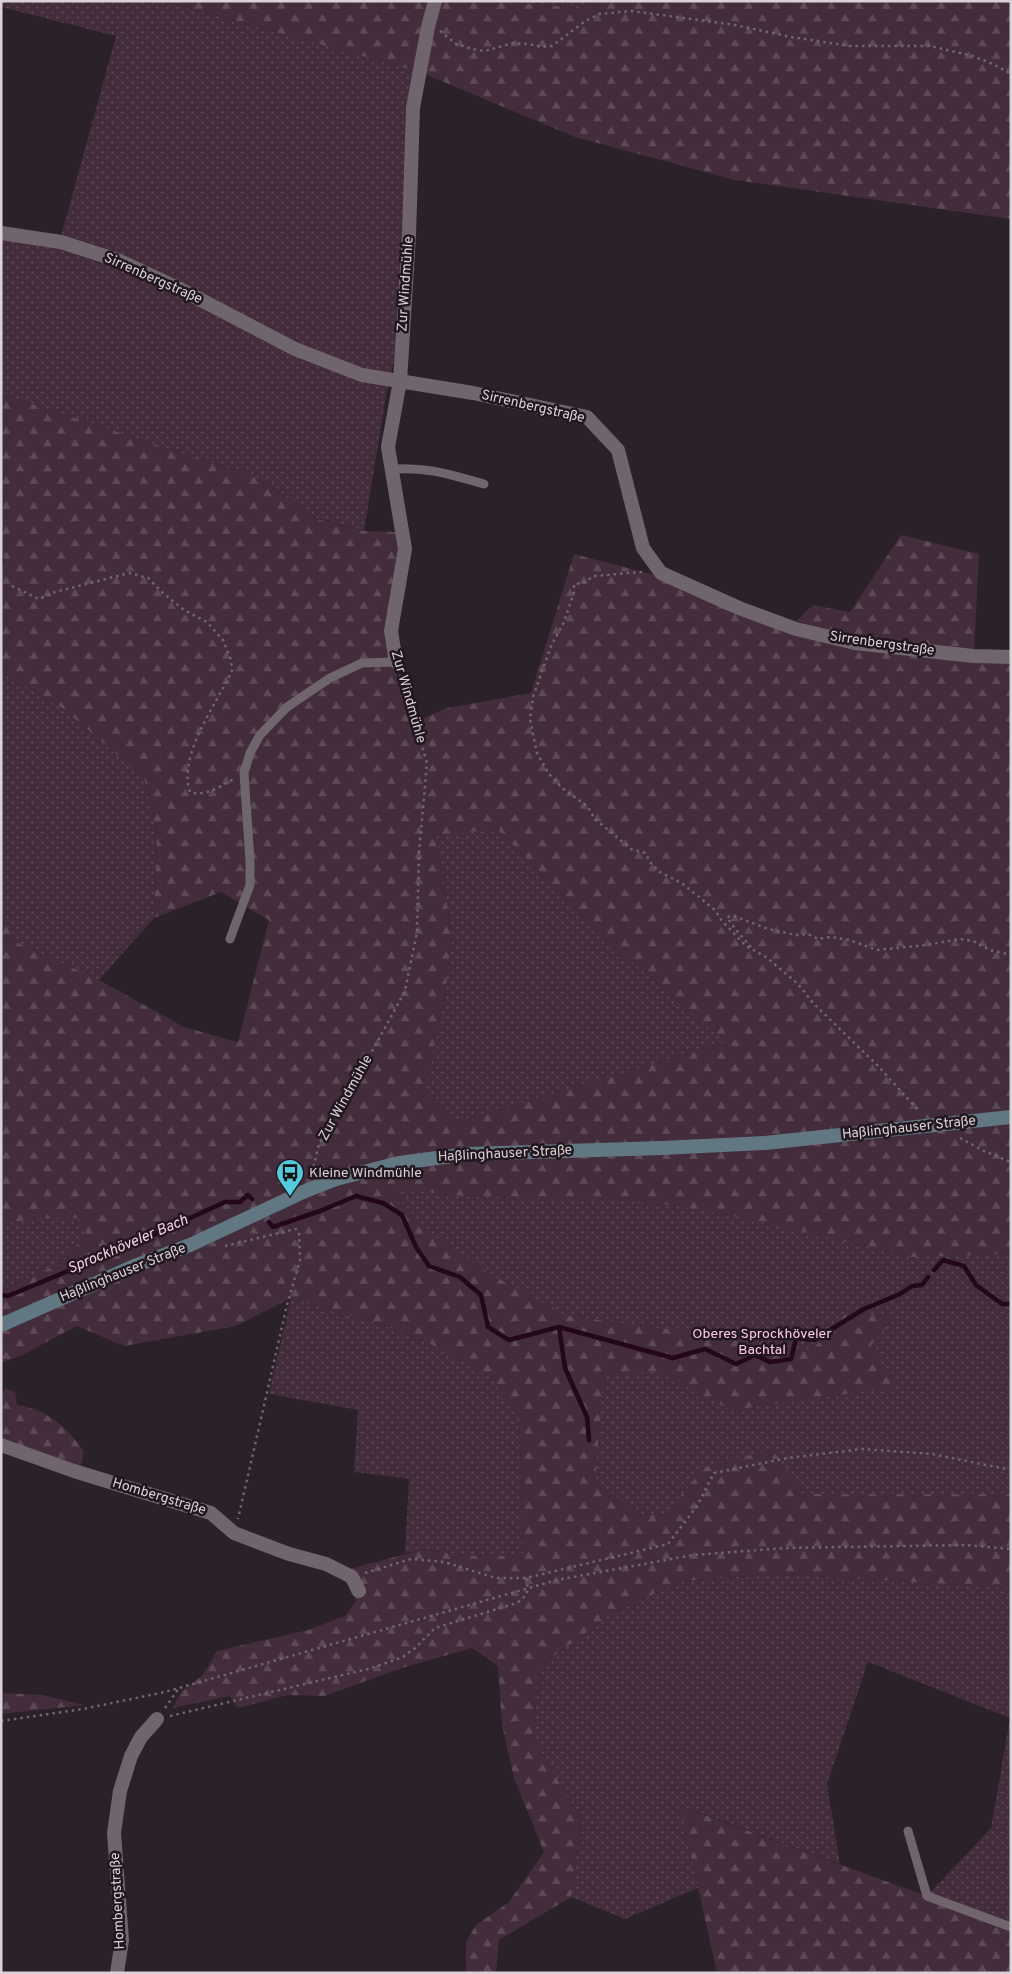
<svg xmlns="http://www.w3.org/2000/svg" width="1012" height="1974" font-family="Overpass,sans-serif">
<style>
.grass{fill:url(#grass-dots)}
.forest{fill:url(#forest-firs);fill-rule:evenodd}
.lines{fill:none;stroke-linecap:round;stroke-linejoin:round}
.stream{stroke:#24061d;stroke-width:4.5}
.path{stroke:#6f666c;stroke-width:2.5;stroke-dasharray:2.5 4;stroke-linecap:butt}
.service{stroke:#71656d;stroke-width:9}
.minor{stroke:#71656d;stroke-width:14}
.secondary{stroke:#617781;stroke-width:14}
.labels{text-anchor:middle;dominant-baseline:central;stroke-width:5;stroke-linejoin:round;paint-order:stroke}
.street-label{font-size:14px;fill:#d9d2d7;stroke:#22171e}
.poi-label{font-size:14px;fill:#d9d2d7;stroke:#22171e;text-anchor:start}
.park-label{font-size:14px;fill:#ffcbed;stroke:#22171e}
.water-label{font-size:15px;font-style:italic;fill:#f8d0ea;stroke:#22171e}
</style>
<defs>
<pattern id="grass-dots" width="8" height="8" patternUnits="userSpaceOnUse" patternTransform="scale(1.25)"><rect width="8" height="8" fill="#432c3c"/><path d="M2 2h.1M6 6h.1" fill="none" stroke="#5e4a57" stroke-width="1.8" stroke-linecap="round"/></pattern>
<pattern id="forest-firs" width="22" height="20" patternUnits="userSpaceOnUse" patternTransform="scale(1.25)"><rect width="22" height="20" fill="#432c3c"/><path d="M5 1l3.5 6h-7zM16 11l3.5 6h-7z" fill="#5e4a57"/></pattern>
</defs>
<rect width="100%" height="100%" fill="#2b2128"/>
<path class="grass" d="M1,1H163L415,70L394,360L387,390L364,531L316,518L258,478L1,394V240L58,247L116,36L1,7Z
M504,1H590L587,9Z
M1,672L61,707L144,777L157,834L154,918L99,980L16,942L1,916Z
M497,829L617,949L726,1042L457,1123L424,1094L444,999L452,937L436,835Z
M1011,1142V1528L663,1523L605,1508L554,1404L390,1186Z
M290,1167L8,1287L1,1290V1201Z
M291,1298L386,1326L427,1342L491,1377L517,1413L521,1467L523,1557L477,1556L422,1550L405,1553L409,1479L354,1472L358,1410L269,1394Z
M779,1574L1011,1588V1927L927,1896L991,1828L1010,1718L868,1662L827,1784L840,1864L681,1806L698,1888L625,1919L571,1897L581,1819L533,1739L539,1667L614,1612L682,1581Z"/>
<path class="forest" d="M164,1H504L587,9L590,1H1011V219L735,180L575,137L420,72Z
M1,394L258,478L317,519L364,531L397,532L401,548L385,640L413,723L447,708L531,693L574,554L662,577L793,633L1011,660V1254L911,1257L749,1219L671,1205L597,1199L471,1197L391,1187L423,1229L492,1275L568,1316L719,1336L812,1350L849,1309L895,1318L871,1345L896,1387L731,1410L657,1371L604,1376L595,1480L638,1514L664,1515L705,1467L772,1449L803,1494H1011V1588L779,1574L682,1581L614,1612L539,1667L533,1739L581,1819L571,1897L499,1940L496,1973H466V1942L476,1925L509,1902L544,1852L514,1778L502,1725L498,1666L472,1648L405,1667L324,1696L288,1695L237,1708L230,1696L173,1708L181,1692L202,1676L217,1651L308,1630L345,1616L356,1601L343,1578L353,1568L421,1550L477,1556H523L521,1468L517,1413L491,1377L427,1342L386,1326L291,1298L236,1326L124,1346L77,1326L22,1355L1,1363V1290L59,1264L86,1235L77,1218H38L1,1224V916L16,942L99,980L184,1027L238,1042L269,920L221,892L154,918L157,834L144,777L61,707L1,672V576L4,561L1,541ZM497,829L617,949L725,1042L457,1123L424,1094L444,999L452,937L436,836Z
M901,535L979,554L974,651L855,639L796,621L813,605L850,612Z
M5,1388L15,1392L17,1405C45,1408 70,1429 84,1452L80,1470L1,1442V1397Z
M1,1693L42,1695L84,1705L1,1714Z
M680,1806L1011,1927V1973H717Z"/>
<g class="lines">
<path class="stream" d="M269,1222L273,1227L320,1211L356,1196L383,1203L402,1215L416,1247L429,1266L460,1277L481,1295L488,1327L509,1340L559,1327L673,1358L705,1349L736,1364L755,1355L770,1362L791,1359L796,1338L814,1340L864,1309L900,1294L912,1286L922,1285L928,1277
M934,1270L943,1260L964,1266L976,1285L1002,1304H1011
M1,1295L8,1296L138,1242L225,1202H240L248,1195L252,1199
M559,1327L565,1368L587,1417L589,1440"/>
<path class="path" d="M440,31L456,44L472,49L485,51L513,43L528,44L542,47L552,46L584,22L599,14L632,11L735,25L791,37L850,46H930L973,56L995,65L1011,74
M642,572L594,576L583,583L574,584V592L564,622L551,646L533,697L530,719L537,753L549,774L562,788L587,806L595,819L631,849L645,853L651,863L660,872L683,884L715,910L722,921L746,946L766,957L798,984L813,1003L877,1065L920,1112
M12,586L39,599L55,592L129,573L148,578L163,593L184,610L207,622L223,640L231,660L232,671C217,703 177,756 190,792C205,797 221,786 234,779
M751,947L736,930L727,917L734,916L768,929L796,935L808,934L818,939L831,937L849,940L877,950L926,945L960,939L973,941L990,950L1011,955
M960,1138L984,1151L1011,1162
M312,1173L319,1144L335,1112L374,1048L405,991L417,932L419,852L427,763L400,675
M225,1246L296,1229L299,1232L300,1260L287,1305L238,1519
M365,1573L411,1559L444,1562L496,1578H526L668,1544L697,1506L714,1473L788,1458L862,1449L932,1454L1011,1470
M165,1708L179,1688
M170,1716L372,1668L403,1657L415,1648L435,1628L517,1603C528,1595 529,1591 526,1578
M1,1721L83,1709L165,1692L557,1580L693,1555L785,1548L966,1545L1011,1549"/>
<path class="service" d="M391,469C429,467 448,474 484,484
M230,939L250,885V861L244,773L250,753L260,735L287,707L330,678L362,663L396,662
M908,1831L927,1896L1011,1927"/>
<path class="minor" d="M1,233L61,242L120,261L180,289L295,349L362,375L473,393L587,417L618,450L643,548L661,573L739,608L796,629L855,643L973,656L1011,657
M396,662L391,631L405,549L388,447L400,381L409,235L413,108L428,27L435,1
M1,1445L74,1471L211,1513L234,1533L289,1554L326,1564L352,1577L359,1591
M117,1973L122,1940L114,1833L120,1791L131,1756L141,1737L157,1719"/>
<path class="secondary" d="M1,1325L137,1265L190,1245L303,1192L336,1179L399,1163L467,1154L662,1148L765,1143L1011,1117"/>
</g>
<defs>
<symbol id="bus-pin" viewBox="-11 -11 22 30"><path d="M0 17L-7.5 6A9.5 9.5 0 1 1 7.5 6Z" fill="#54cade" stroke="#22171e"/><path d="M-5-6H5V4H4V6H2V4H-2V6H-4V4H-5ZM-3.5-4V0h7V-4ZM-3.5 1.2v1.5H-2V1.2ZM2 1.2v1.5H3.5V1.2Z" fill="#111"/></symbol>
</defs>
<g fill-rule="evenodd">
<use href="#bus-pin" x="274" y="1157" width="32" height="43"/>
</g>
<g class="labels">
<g class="street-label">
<text transform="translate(153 279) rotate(24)">Sirrenbergstraße</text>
<text transform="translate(406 284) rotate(-86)">Zur Windmühle</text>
<text transform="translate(533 407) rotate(13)">Sirrenbergstraße</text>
<text transform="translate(882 644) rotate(8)">Sirrenbergstraße</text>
<text transform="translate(408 697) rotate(74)">Zur Windmühle</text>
<text transform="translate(346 1098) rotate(-61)">Zur Windmühle</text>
<text transform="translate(909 1128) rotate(-6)">Haßlinghauser Straße</text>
<text transform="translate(505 1154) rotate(-3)">Haßlinghauser Straße</text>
<text transform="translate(123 1273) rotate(-22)">Haßlinghauser Straße</text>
<text transform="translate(159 1497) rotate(17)">Hombergstraße</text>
<text transform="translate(118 1901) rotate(-93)">Hombergstraße</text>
</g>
<g class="poi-label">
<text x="309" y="1173">Kleine Windmühle</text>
</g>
<g class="park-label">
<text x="762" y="1334">Oberes Sprockhöveler<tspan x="762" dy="16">Bachtal</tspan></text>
</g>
<g class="water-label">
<text transform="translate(128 1245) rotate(-23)">Sprockhöveler Bach</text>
</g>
</g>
<rect width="1012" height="1974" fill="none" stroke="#d9d2d7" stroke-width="5"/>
</svg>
